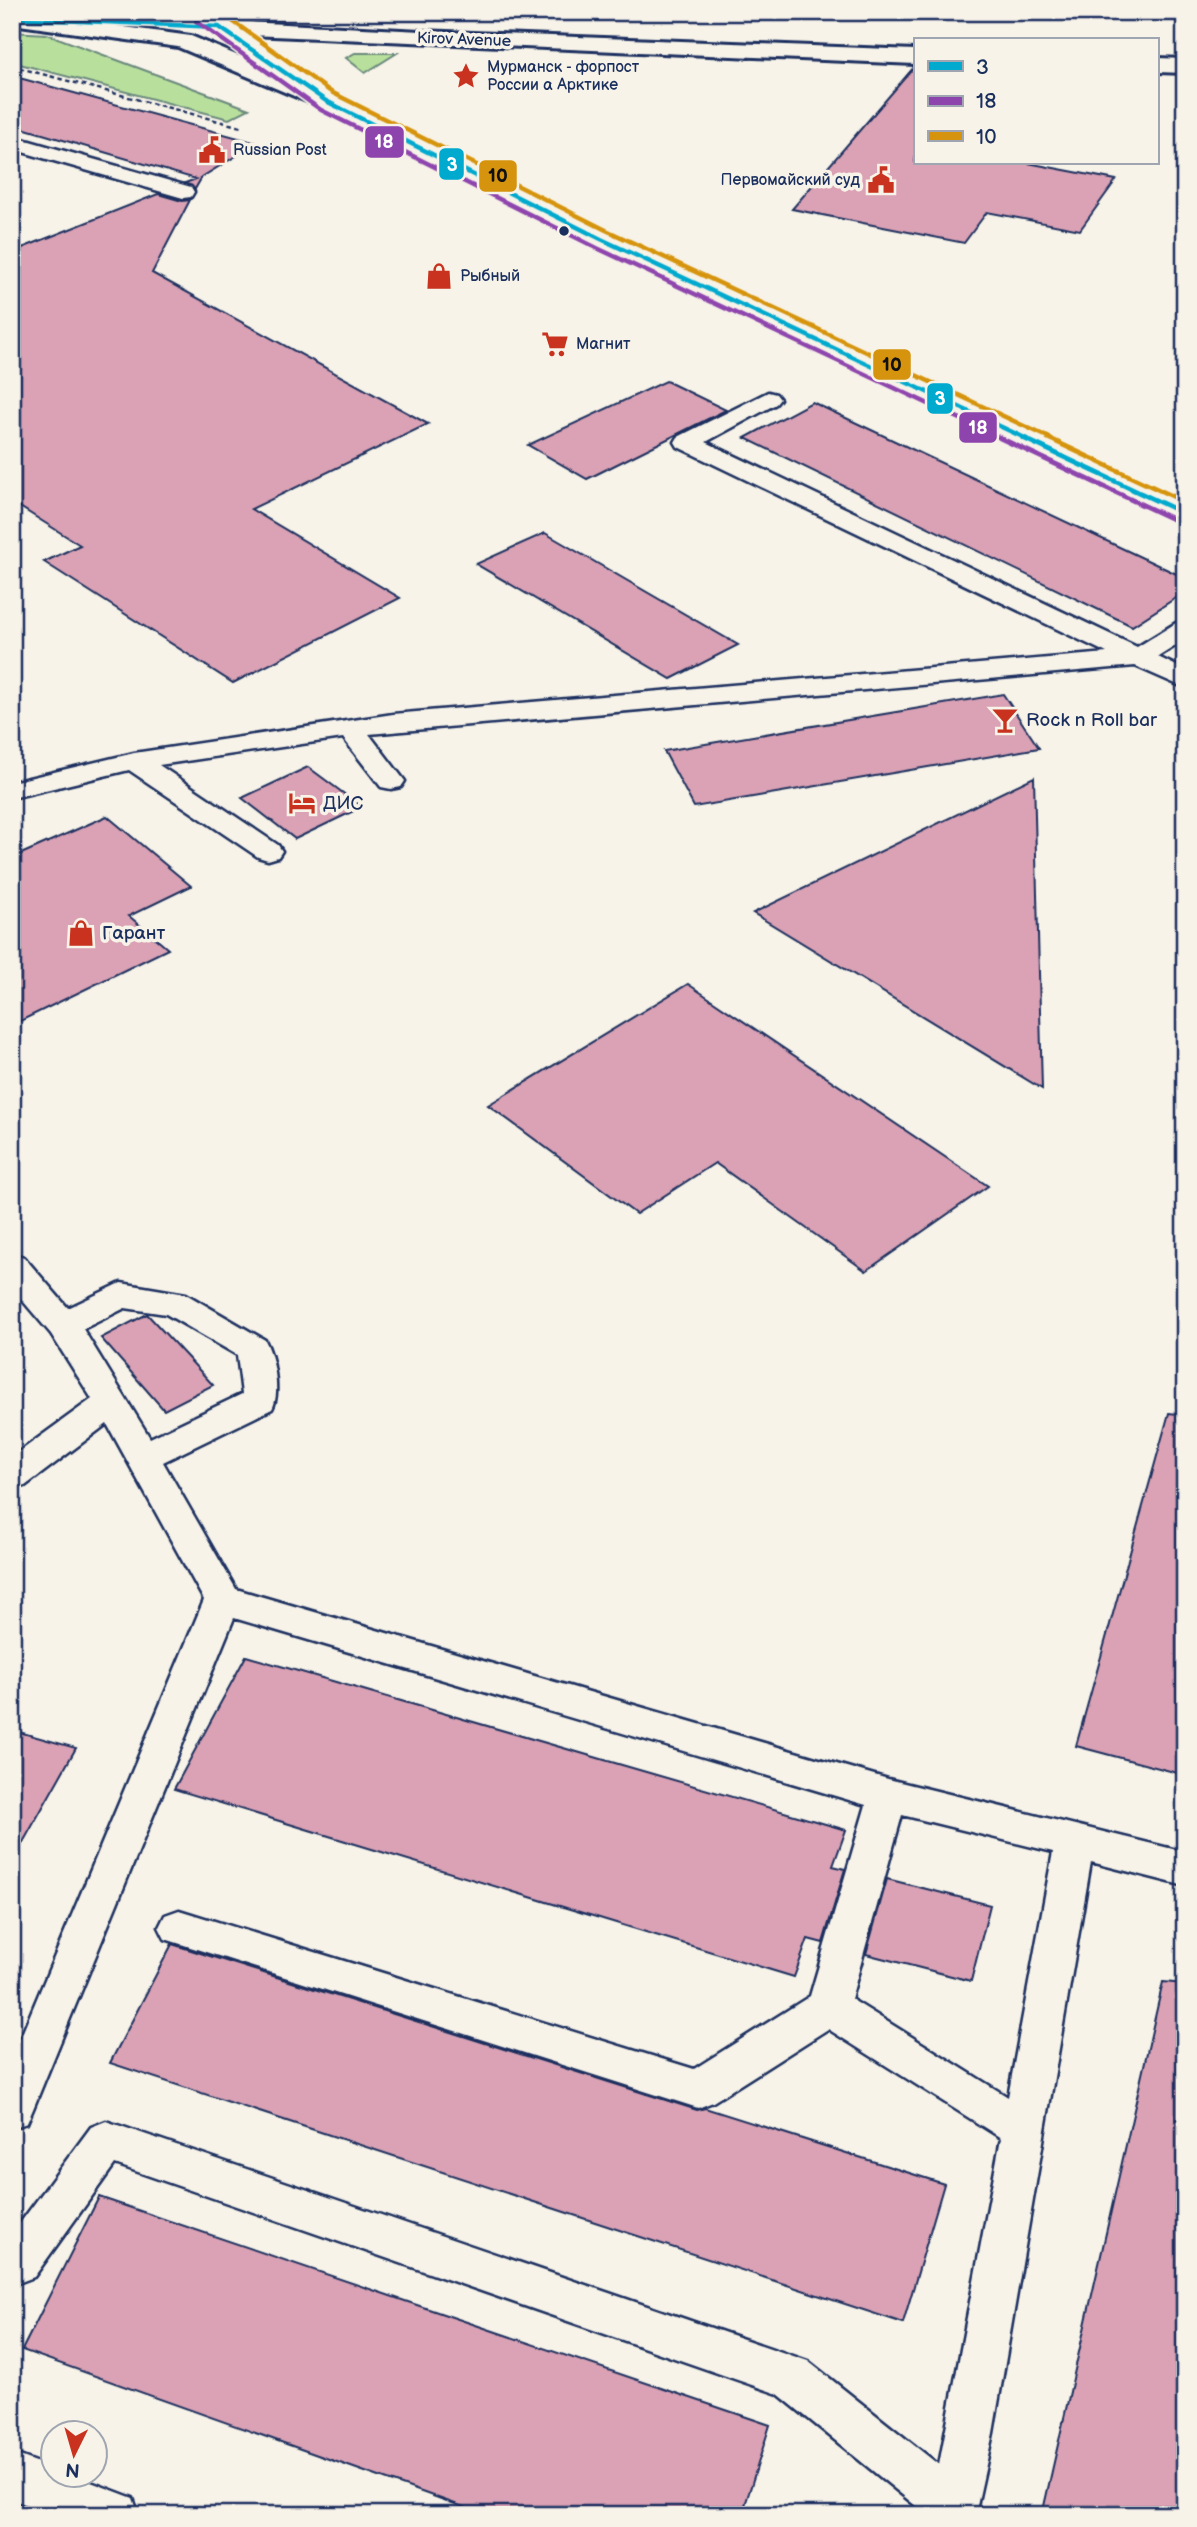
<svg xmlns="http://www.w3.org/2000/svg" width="1197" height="2527" font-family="'Balsamiq Sans',sans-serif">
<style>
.green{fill:#b8e09c;stroke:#6a887d;stroke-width:2}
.building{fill:#daa2b4;stroke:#1b2f5e;stroke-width:2}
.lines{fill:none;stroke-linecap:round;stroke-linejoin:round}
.lane-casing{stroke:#1b2f5e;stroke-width:5}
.secondary-casing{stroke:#1b2f5e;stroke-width:6}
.primary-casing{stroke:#1b2f5e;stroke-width:6}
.path{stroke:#1b2f5e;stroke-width:2.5;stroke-dasharray:4.5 3.5;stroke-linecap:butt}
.lane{fill:#f7f3e8;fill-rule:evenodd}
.secondary{fill:#f7f3e8;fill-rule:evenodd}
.primary{fill:#f7f3e8;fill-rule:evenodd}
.bus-1-far1-casing{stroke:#f7f3e8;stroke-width:8}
.bus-1-casing{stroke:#f7f3e8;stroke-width:10}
.bus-2-far1-casing{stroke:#f7f3e8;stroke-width:8}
.bus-2-casing{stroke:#f7f3e8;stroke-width:10}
.bus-3-far1-casing{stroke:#f7f3e8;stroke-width:8}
.bus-3-casing{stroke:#f7f3e8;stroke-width:10}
.bus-1-far1{stroke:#00a9ce;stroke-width:4.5}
.bus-1{stroke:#00a9ce;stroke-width:5}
.bus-2-far1{stroke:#8e44ad;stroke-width:4.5}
.bus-2{stroke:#8e44ad;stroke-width:5}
.bus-3-far1{stroke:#d6940e;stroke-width:4.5}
.bus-3{stroke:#d6940e;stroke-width:5}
.bus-dot{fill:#1b2f5e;stroke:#f7f3e8;stroke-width:2.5}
.labels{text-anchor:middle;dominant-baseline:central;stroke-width:7;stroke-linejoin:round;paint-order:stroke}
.far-street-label{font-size:16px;fill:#1b2f5e;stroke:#f7f3e8}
.far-poi-label{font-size:16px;fill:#1b2f5e;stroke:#f7f3e8;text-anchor:start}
.poi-label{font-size:19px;fill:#1b2f5e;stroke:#f7f3e8;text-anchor:start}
.line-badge{stroke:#f7f3e8;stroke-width:2.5}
.badge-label{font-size:19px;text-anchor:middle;font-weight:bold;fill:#fff}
.pale-badge-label{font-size:19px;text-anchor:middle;font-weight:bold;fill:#111}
</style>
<rect width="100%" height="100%" fill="#f7f3e8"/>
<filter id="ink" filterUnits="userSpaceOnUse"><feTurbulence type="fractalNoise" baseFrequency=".0143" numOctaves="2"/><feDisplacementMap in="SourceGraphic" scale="14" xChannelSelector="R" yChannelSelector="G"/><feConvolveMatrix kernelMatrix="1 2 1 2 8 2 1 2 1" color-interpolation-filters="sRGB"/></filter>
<g filter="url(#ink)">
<path class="green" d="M12,32L47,34L249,109L229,119L12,62Z
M355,53H397L365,73L346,58Z"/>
<path class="building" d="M915,66V163H1028L1116,180L1080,230L987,212L964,243L792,209Z
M12,76L257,143L202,177L195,189L185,183L196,179L12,125Z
M158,194L182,201L190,200L152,273L428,424L251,509L400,598L233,683L44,562L80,545L12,502V252Z
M666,381L726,410L587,479L528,445Z
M812,402L1185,578V592L1132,626L745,438Z
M545,533L738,645L671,679L476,564Z
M1003,694L1039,748L694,807L664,751Z
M308,767L362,807L295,839L242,798Z
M1034,777L1042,1089L753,913Z
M107,816L191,886L129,916L168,949L12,1025V858Z
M688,984L988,1186L866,1271L715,1163L636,1214L488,1105Z
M147,1314L213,1385L164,1410L101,1338Z
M1169,1413L1185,1415V1775L1076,1746Z
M246,1656L846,1830L833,1866L845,1869L823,1943L808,1939L794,1977L174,1789Z
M12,1730L76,1748L12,1862Z
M887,1879L990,1905L971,1981L866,1954Z
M172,1944L697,2110L705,2108L944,2184L903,2323L110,2063Z
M1163,1982L1185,1984V2515H1042Z
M99,2197L770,2425L742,2515H486L22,2350Z"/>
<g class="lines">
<defs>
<path id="lane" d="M12,136L191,187L194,192L191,197L183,198L12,149Z
M768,392L776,394L780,399L776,404L706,442L1137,647L1176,623L1185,621V640L1158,657L1185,670V688L1135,666L369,734L405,781L401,787L391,789L381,787L343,738L159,765L278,845L282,851L278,857L268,860L258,857L129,770L12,798V782L134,753L393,714L1107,653L678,447L675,442L678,437Z
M12,1253L24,1257L68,1308L121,1283L186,1294L265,1340C274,1356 281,1393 272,1409L163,1462L236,1589L888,1779L1185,1852V1886L1091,1862L993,2433L975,2515H927L778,2394L115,2164L34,2277L18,2283L12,2281V2234L91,2127L106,2121L808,2361L939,2465L1001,2138L828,2029L713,2102L698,2108L165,1939L159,1927L165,1915L179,1910L694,2069L810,1996L866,1805L234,1618L33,2109L27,2123L12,2128V2058L204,1600L107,1424L25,1486L12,1489V1457L92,1399L51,1334L12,1288ZM125,1308L166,1314L237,1355L242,1394L150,1438L83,1329ZM902,1815L1053,1852L1008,2097L851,1999Z
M12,2453L52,2468V2474H70L133,2498L139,2515H53L12,2499Z"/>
<path id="secondary" d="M12,12L191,36L334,96L338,101L334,106H318L178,47L12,24Z"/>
<path id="primary" d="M191,12H217L229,21L421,31L915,50V64L250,35L334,96L610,234L1185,503V523L592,244L318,106L217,33L211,32Z
M1157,58L1185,59V73L1157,72Z"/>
</defs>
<use href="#lane" class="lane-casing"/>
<use href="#secondary" class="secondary-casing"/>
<use href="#primary" class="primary-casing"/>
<path class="path" d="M12,66L241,127"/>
<use href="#lane" class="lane"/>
<use href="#secondary" class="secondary"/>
<use href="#primary" class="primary"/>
<defs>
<path id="bus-1-far1" d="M12,18L219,27
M219,27L326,101L601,239L1027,439"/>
<path id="bus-1" d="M1023,438L1185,514"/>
<path id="bus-2-far1" d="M196,21L321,110L597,248L1003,439"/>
<path id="bus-2" d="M1000,438L1181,523"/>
<path id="bus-3-far1" d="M220,12L331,92L606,230L1052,439"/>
<path id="bus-3" d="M1048,438L1185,502"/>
</defs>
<use href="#bus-1-far1" class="bus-1-far1-casing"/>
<use href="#bus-1" class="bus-1-casing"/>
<use href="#bus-2-far1" class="bus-2-far1-casing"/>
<use href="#bus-2" class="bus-2-casing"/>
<use href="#bus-3-far1" class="bus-3-far1-casing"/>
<use href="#bus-3" class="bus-3-casing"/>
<use href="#bus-1-far1" class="bus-1-far1"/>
<use href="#bus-1" class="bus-1"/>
<use href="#bus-2-far1" class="bus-2-far1"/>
<use href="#bus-2" class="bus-2"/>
<use href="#bus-3-far1" class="bus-3-far1"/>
<use href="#bus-3" class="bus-3"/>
</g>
</g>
<defs>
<symbol id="sight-bare" viewBox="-9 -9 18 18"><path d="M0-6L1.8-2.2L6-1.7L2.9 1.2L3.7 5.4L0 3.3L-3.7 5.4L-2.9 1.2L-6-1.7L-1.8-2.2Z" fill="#c8321e" stroke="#f7f3e8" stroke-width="2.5" paint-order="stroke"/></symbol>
<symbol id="civic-bare" viewBox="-9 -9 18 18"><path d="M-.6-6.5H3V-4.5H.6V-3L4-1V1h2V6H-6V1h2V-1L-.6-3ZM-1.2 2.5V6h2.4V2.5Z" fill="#c8321e" stroke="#f7f3e8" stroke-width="2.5" paint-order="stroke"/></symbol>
<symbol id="shop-bare" viewBox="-9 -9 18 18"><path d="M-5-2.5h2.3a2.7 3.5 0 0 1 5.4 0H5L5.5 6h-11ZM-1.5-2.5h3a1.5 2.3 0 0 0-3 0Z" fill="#c8321e" stroke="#f7f3e8" stroke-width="2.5" paint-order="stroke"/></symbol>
<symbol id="supermarket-bare" viewBox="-9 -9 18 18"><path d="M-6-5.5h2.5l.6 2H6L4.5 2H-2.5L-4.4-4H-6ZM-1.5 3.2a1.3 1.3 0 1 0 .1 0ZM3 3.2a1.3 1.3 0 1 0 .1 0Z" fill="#c8321e" stroke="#f7f3e8" stroke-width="2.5" paint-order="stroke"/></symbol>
<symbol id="bar-bare" viewBox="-9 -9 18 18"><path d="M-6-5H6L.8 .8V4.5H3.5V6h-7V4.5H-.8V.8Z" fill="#c8321e" stroke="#f7f3e8" stroke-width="2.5" paint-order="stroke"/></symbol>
<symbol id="hotel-bare" viewBox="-9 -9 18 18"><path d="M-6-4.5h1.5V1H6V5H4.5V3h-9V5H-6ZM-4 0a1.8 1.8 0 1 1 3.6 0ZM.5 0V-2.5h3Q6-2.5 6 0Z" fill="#c8321e" stroke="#f7f3e8" stroke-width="2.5" paint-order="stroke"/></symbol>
</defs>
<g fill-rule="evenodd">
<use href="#sight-bare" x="447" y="57" width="38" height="38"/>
<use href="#civic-bare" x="193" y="131" width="38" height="38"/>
<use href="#civic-bare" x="862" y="161" width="38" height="38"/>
<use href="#shop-bare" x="420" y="257" width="38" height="38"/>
<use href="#supermarket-bare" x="536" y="325" width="38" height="38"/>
<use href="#bar-bare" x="986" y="701" width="38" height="38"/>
<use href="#hotel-bare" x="283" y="784" width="38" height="38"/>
<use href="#shop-bare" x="62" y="914" width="38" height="38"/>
</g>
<circle class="bus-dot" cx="564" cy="231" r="6"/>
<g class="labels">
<g class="far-street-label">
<text transform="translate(464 40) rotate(2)">Kirov Avenue</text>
</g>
<g class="far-poi-label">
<text x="487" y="67">Мурманск - форпост<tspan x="487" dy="18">России а Арктике</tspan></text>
<text x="233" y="150">Russian Post</text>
<text x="860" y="180" text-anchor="end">Первомайский суд</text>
<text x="460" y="276">Рыбный</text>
<text x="576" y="344">Магнит</text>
</g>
<g class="poi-label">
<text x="1026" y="720">Rock n Roll bar</text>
<text x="323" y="803">ДИС</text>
<text x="102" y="933">Гарант</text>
</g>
</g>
<g class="line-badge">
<rect x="364" y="125" width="41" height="34" rx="7" fill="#8e44ad"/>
<rect x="438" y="147" width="27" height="34" rx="7" fill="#00a9ce"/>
<rect x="478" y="159" width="40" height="34" rx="7" fill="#d6940e"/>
<rect x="872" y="348" width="40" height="33" rx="7" fill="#d6940e"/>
<rect x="926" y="382" width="28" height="33" rx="7" fill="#00a9ce"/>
<rect x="958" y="411" width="40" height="33" rx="7" fill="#8e44ad"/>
</g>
<g class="badge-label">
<text x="384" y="148">18</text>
<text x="452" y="171">3</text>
<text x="940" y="405">3</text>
<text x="978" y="434">18</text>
</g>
<g class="pale-badge-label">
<text x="498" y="182">10</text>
<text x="892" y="371">10</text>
</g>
<rect width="1197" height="2527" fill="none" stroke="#f7f3e8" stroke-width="42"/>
<rect x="21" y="21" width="1155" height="2485" fill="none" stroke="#1b2f5e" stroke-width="2.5" filter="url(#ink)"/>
<rect x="914" y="38" width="245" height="126" fill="#f7f3e8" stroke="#9fa5b1" stroke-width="2"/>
<rect x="928" y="61" width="35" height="10" fill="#00a9ce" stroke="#9fa5b1" stroke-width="2"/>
<text x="976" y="74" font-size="21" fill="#1b2f5e">3</text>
<rect x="928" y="96" width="35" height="10" fill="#8e44ad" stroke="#9fa5b1" stroke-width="2"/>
<text x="976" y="108" font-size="21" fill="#1b2f5e">18</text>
<rect x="928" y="131" width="35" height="10" fill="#d6940e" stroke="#9fa5b1" stroke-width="2"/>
<text x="976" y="144" font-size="21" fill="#1b2f5e">10</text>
<g transform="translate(74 2454) rotate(185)"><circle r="33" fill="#f7f3e8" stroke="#9fa5b1" stroke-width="2"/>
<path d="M0-5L12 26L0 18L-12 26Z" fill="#c8321e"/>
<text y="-10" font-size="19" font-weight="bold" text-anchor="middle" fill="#1b2f5e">N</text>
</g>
</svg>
